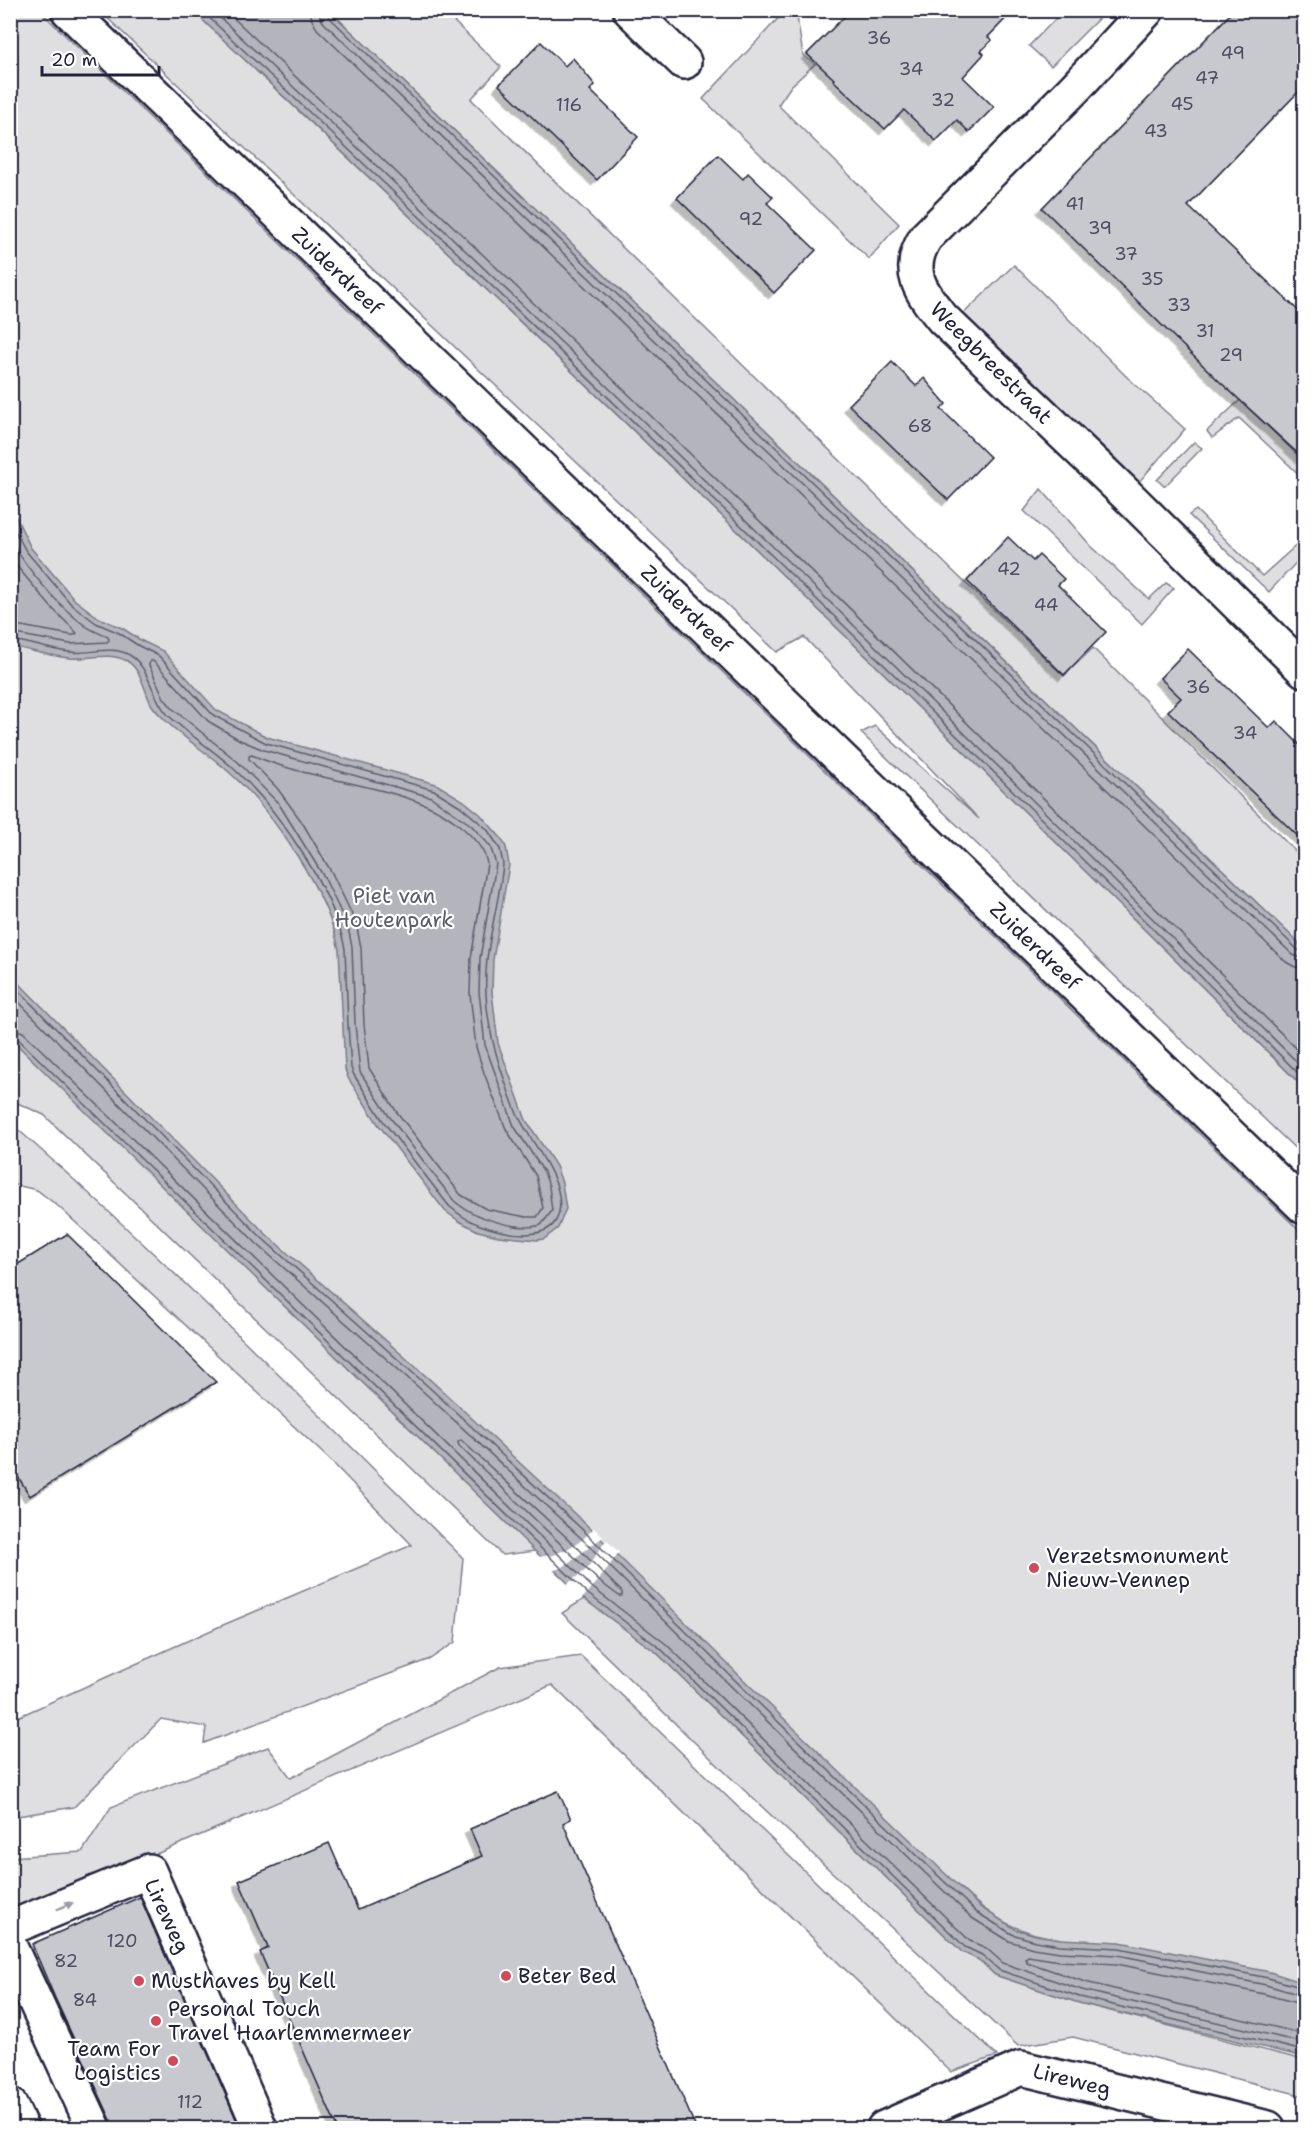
<svg xmlns="http://www.w3.org/2000/svg" width="1315" height="2139" font-family="'Shantell Sans',sans-serif">
<style>
.green{fill:#dfdfe2;stroke:#80808e;stroke-width:1.5}
.water{fill:#b4b4bc;stroke:#7a7a88;stroke-width:1.5}
.pier{fill:#fff}
.lines{fill:none;stroke-linecap:round;stroke-linejoin:round}
.shore{stroke:#5c5c6f;stroke-width:1.5}
.building{fill:#c8c8cf;stroke:#22223b;stroke-width:1.5;filter:url(#shadow)}
.minor-casing{stroke:#22223b;stroke-width:38}
.tertiary-casing{stroke:#22223b;stroke-width:38}
.minor{stroke:#fff;stroke-width:33}
.tertiary{stroke:#fff;stroke-width:33}
.oneway{fill:#9c9ca7}
.poi-dot{fill:#d1495b;stroke:#fff;stroke-width:2}
.labels{text-anchor:middle;dominant-baseline:central;stroke-width:4.5;stroke-linejoin:round;paint-order:stroke}
.number-label{font-size:18px;fill:#4c4c60}
.street-label{font-size:21px;fill:#22223b;stroke:#fff}
.park-label{font-size:21px;fill:#5b5b6d;stroke:#fff}
.poi-label{font-size:21px;fill:#22223b;stroke:#fff;text-anchor:start}
</style>
<defs>
<filter id="shadow"><feDropShadow dx="-5.5" dy="5.5" stdDeviation="0" flood-color="#0004"/></filter>
</defs>
<rect width="100%" height="100%" fill="#fff"/>
<filter id="ink" filterUnits="userSpaceOnUse"><feTurbulence type="fractalNoise" baseFrequency=".0167" numOctaves="2"/><feDisplacementMap in="SourceGraphic" scale="12" xChannelSelector="R" yChannelSelector="G"/><feConvolveMatrix kernelMatrix="1 2 1 2 8 2 1 2 1" color-interpolation-filters="sRGB"/></filter>
<g filter="url(#ink)">
<path class="green" d="M39,10L1304,1235V2002L1061,1939C1016,1933 991,1918 959,1887L347,1367L536,1551L502,1555L44,1115L11,1100L10,11Z
M100,11H193C568,364 939,724 1304,1088V1157L861,733L875,726L979,819L804,637L777,652Z
M330,11H443L501,67L471,99L956,574L1064,676L1093,648L1304,860V948Z
M785,11H803L797,17L803,55L815,64L791,86L778,105L899,224L869,259L703,99Z
M1063,11H1106L1051,66L1029,46Z
M1014,265L1128,378L1185,429L1138,483L1115,458L962,315Z
M1240,400L1304,461V479L1239,418L1212,438L1207,431Z
M1194,442L1202,448L1165,486L1157,480Z
M1041,489L1091,546L1149,599L1166,583L1174,588L1142,624L1024,511Z
M1196,510L1262,576L1300,542L1304,546V554L1269,592L1189,515Z
M11,1125L14,1126C170,1263 316,1412 463,1558L455,1642L430,1659L204,1743L206,1727L161,1719L74,1807L11,1817V1720L216,1628L412,1545L330,1460L59,1207L37,1190L11,1184Z
M584,1599L657,1653L962,1952L979,1960L995,1975L1079,2003L1304,2060V2096L1073,2037L1018,2046L728,1775L562,1613Z
M581,1656L997,2056L951,2072L552,1685L11,1916V1857L82,1852L111,1807L268,1747L291,1778L500,1667Z"/>
<path class="water" d="M193,11H330L1304,948V1088C939,724 568,364 193,11Z
M10,505L31,548L75,600L99,618L122,628L142,641L163,651L216,710L267,737L436,784L464,801L480,814L501,838L506,847L509,865L493,960L492,992L498,1043L526,1120L556,1166L562,1183L566,1209L558,1228L544,1239L537,1240L498,1236L478,1231L459,1221L445,1211L378,1124L348,1078L345,1069L339,950C328,893 273,812 230,773C209,753 183,739 163,718C159,714 154,709 151,704C144,690 141,669 127,661C108,651 89,660 69,658C50,656 29,650 11,646Z
M10,974L266,1234L436,1385L592,1530L748,1684L980,1907L1015,1929L1036,1935L1061,1939L1120,1942L1270,1972L1304,1983V2057L1079,2003L995,1975L979,1960L962,1952L657,1653L584,1599L11,1039Z"/>
<path class="pier" d="M594,1528L603,1537L563,1567L552,1571L538,1557L553,1555L567,1549L582,1540Z
M606,1540L619,1552L599,1580L581,1600L566,1585L587,1569Z"/>
<g class="lines">
<path class="shore" d="M201,10C574,361 942,718 1304,1079
M212,10C581,358 945,711 1304,1069
M225,10C590,354 950,703 1304,1056
M310,10L312,20L317,29L1286,962L1295,967L1304,968
M319,10L320,17L324,23L1293,955L1304,959
M327,10L329,17L1298,950L1304,952
M10,522L26,551L71,604L96,623L119,633L139,646L159,656L213,715L266,743L434,790L460,806L487,829L500,849L503,864C500,896 491,927 487,959C481,1014 496,1059 515,1109C527,1139 566,1179 559,1212C553,1245 502,1233 480,1225C469,1221 458,1214 449,1206L383,1121L354,1075L351,1068L348,1025L345,949C334,891 278,809 234,769C213,749 187,734 167,714C152,698 149,667 131,656C111,644 91,655 69,652C49,650 30,642 10,640
M10,539C26,568 56,604 83,624C90,630 99,633 108,637L109,640L107,642L70,644L10,633
M10,558L51,607L77,633L75,635H71L10,624
M150,661H153L160,668L208,721L240,740L264,750L431,797L471,825L490,846L496,864L480,958L479,992L485,1045L514,1126L544,1172L549,1186L552,1211L541,1225C517,1232 473,1217 454,1201L389,1116L360,1072L355,1024L352,947L348,927L324,877L279,804L238,762L173,709L164,698L149,665Z
M252,755C306,779 371,782 426,805C447,813 484,840 487,864L471,958L470,994L476,1047L484,1073L506,1129L536,1176L543,1208L537,1217H526L486,1209L461,1195L396,1111L369,1068L364,1024L361,948L356,923L332,873L302,822L277,788L249,759V756Z
M10,982L262,1238L432,1390L587,1534L744,1689L976,1912L1012,1934L1035,1941L1060,1945L1119,1948L1268,1978L1304,1988
M10,993L257,1244L427,1395L582,1539L739,1694L972,1918L1009,1941L1033,1948L1060,1952L1118,1955L1266,1985L1304,1996
M10,1028L23,1032L593,1588L666,1644L970,1941L986,1948L1003,1963L1082,1990L1304,2043
M10,1036L17,1038L588,1594L661,1649L965,1947L982,1955L999,1970L1080,1997L1304,2051
M461,1440L576,1546L622,1592V1596H619L599,1581L459,1446L458,1442Z
M1304,2005L1264,1994L1117,1964L1059,1961L1028,1956L1025,1959L1027,1962L1085,1982L1304,2034"/>
</g>
<path class="building" d="M851,10H1014L988,37L992,40L981,51L984,54L963,77L994,107L969,132L957,120L936,141L904,110L885,129L833,80L834,79L807,54Z
M1234,10H1305V85L1188,206L1305,317V460L1219,381L1042,208Z
M541,42L565,66L573,58L595,85L590,90L638,137L597,180L499,85Z
M718,155L743,179L748,173L773,197L767,203L816,250L774,293L677,198Z
M892,362L916,386L924,378L946,404L941,409L990,457L948,500L849,405Z
M1008,537L1033,561L1039,555L1064,579L1058,585L1106,632L1064,675L967,581Z
M1188,649L1269,728L1276,721L1305,750V843L1168,711L1181,698L1160,678Z
M67,1234L216,1382L30,1496L10,1464V1269Z
M558,1791L571,1819L563,1823L696,2128H337L260,1952L268,1948L239,1881L329,1843L358,1910L482,1856L470,1829Z
M140,1897L240,2128H113L111,2120L55,1998L32,1944Z"/>
<g class="lines">
<defs>
<path id="minor" d="M630,10L684,62
M1147,10L1075,88L926,237C904,271 921,292 943,319L1129,497L1304,670
M10,1928L149,1871L260,2128
M10,1947L94,2128
M10,2105L21,2128
M884,2128L1021,2068L1268,2128"/>
<path id="tertiary" d="M68,10L1304,1207"/>
</defs>
<use href="#minor" class="minor-casing"/>
<use href="#tertiary" class="tertiary-casing"/>
<use href="#minor" class="minor"/>
<use href="#tertiary" class="tertiary"/>
</g>
<defs><path id="oneway-solid" d="M-6-.8H1V-3.2L6.5 0L1 3.2V.8H-6Z" transform="scale(1.5)"/></defs>
<use class="oneway" href="#oneway-solid" transform="translate(65 1906) rotate(-23)"/>
</g>
<g class="poi-dot">
<circle cx="1034" cy="1568" r="6"/>
<circle cx="506" cy="1976" r="6"/>
<circle cx="139" cy="1981" r="6"/>
<circle cx="156" cy="2021" r="6"/>
<circle cx="173" cy="2061" r="6"/>
</g>
<g class="labels">
<g class="number-label">
<text x="879" y="38">36</text>
<text x="1233" y="53">49</text>
<text x="911" y="69">34</text>
<text x="1207" y="78">47</text>
<text x="943" y="100">32</text>
<text x="1182" y="104">45</text>
<text x="569" y="105">116</text>
<text x="1156" y="131">43</text>
<text x="1075" y="204">41</text>
<text x="751" y="219">92</text>
<text x="1100" y="228">39</text>
<text x="1126" y="254">37</text>
<text x="1152" y="279">35</text>
<text x="1179" y="305">33</text>
<text x="1205" y="331">31</text>
<text x="1231" y="355">29</text>
<text x="920" y="426">68</text>
<text x="1009" y="569">42</text>
<text x="1046" y="605">44</text>
<text x="1198" y="687">36</text>
<text x="1245" y="733">34</text>
<text x="122" y="1941">120</text>
<text x="66" y="1961">82</text>
<text x="85" y="2000">84</text>
<text x="190" y="2102">112</text>
</g>
<g class="street-label">
<text transform="translate(337 271) rotate(44)">Zuiderdreef</text>
<text transform="translate(991 363) rotate(45)">Weegbreestraat</text>
<text transform="translate(686 609) rotate(44)">Zuiderdreef</text>
<text transform="translate(1035 946) rotate(44)">Zuiderdreef</text>
<text transform="translate(167 1916) rotate(65)">Lireweg</text>
<text transform="translate(1072 2080) rotate(14)">Lireweg</text>
</g>
<g class="park-label">
<text x="394" y="896">Piet van<tspan x="394" dy="24">Houtenpark</tspan></text>
</g>
<g class="poi-label">
<text x="1046" y="1556">Verzetsmonument<tspan x="1046" dy="24">Nieuw-Vennep</tspan></text>
<text x="518" y="1976">Beter Bed</text>
<text x="151" y="1981">Musthaves by Kell</text>
<text x="168" y="2009">Personal Touch<tspan x="168" dy="24">Travel Haarlemmermeer</tspan></text>
<text x="161" y="2049" text-anchor="end">Team For<tspan x="161" dy="24">Logistics</tspan></text>
</g>
</g>
<rect width="1315" height="2139" fill="none" stroke="#fff" stroke-width="36"/>
<rect x="18" y="18" width="1279" height="2103" fill="none" stroke="#22223b" stroke-width="2" filter="url(#ink)"/>
<path d="M42 66v9h117v-9" fill="none" stroke="#22223b" stroke-width="3"/>
<text x="51" y="66" font-size="18" fill="#22223b" stroke="#ffffff" stroke-width="4.5" paint-order="stroke">20 m</text>
</svg>
